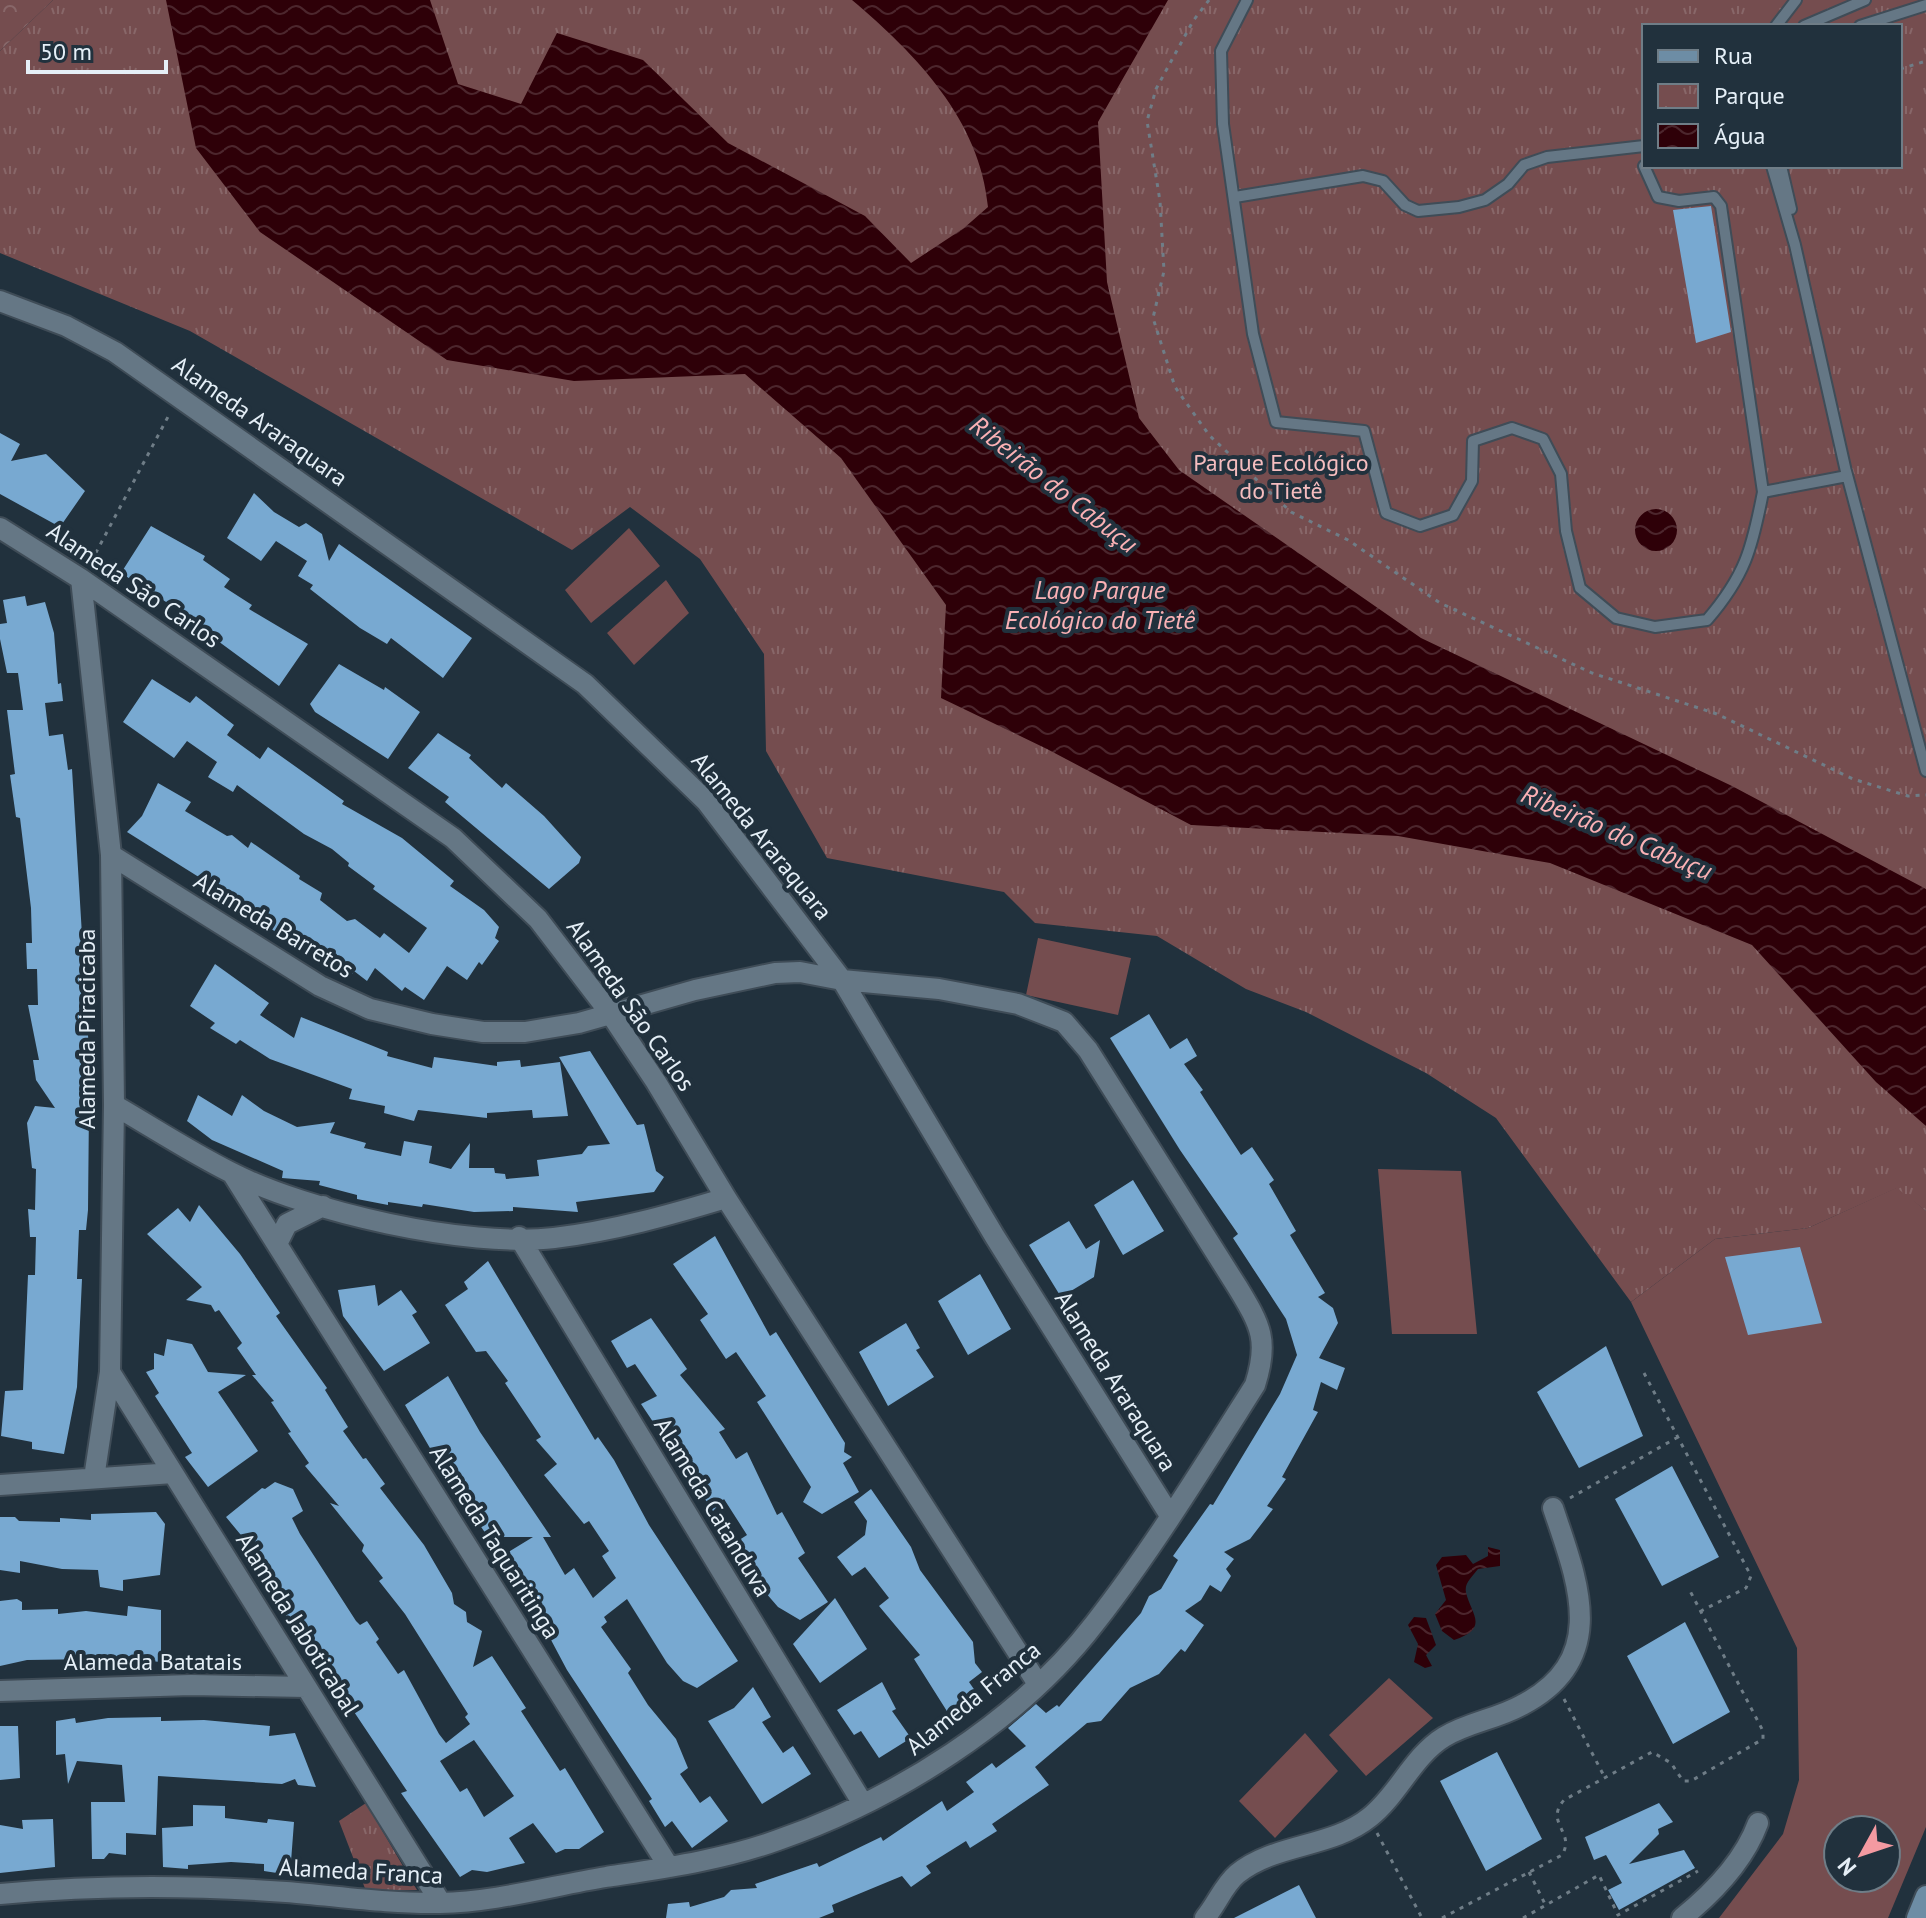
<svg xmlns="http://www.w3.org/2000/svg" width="1926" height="1918" font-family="'PT Sans',sans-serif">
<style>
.green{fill:#754d4f;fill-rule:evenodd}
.forest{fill:url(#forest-crowns)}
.park{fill:url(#park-tufts);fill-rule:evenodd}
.water{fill:url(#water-waves)}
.building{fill:#78a9d1;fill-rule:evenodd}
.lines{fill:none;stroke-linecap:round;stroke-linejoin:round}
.service-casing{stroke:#3f4c57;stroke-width:14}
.minor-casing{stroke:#3f4c57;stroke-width:24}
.secondary-casing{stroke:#3f4c57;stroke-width:24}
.path{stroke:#6f7d87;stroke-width:3;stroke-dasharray:4 6;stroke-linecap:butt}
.service{stroke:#657785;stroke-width:10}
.minor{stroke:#657785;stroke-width:20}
.secondary{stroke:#6d8da5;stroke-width:20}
.labels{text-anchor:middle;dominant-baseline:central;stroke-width:8;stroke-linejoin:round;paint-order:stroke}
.street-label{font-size:24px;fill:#e5eff7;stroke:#21313d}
.park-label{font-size:24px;fill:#f5bdbf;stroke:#21313d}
.water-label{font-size:26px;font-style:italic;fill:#fbb1b5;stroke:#21313d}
</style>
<defs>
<pattern id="forest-crowns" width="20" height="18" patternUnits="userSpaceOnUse" patternTransform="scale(2)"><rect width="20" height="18" fill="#754d4f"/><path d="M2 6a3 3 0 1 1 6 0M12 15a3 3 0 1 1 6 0" fill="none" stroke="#886769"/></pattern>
<pattern id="park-tufts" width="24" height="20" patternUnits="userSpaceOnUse" patternTransform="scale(2)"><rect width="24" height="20" fill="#754d4f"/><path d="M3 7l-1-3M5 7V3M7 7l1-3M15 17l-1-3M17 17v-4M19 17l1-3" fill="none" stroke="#886769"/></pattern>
<pattern id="water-waves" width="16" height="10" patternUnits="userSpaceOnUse" patternTransform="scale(2)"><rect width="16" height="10" fill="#2e0008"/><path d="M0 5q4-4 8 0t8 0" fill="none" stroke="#4c262d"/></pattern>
</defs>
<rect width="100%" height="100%" fill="#21313d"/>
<path class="green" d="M629,528L660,566L591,623L565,590Z
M666,580L689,613L634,665L607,633Z
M1038,938L1131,958L1118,1015L1026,995Z
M1378,1169L1461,1171L1477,1334H1392Z
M1898,1187L1926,1211V1827L1888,1918H1719L1783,1834L1799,1780L1797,1648L1631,1302L1715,1239L1808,1228ZM1838,1830H1886V1878H1838Z
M1389,1678L1433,1718L1366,1776L1329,1735Z
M1305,1733L1338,1771L1275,1838L1239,1801Z"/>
<path class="forest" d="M0,0H53L0,51Z"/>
<path class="park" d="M53,0H1926V1211L1897,1188L1808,1228L1715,1239L1631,1302L1496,1118L1426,1073L1306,1012L1246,989L1157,936L1035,923L1004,892L827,858L766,751L764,654L700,559L630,507L572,550L190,331L0,253V51ZM1644,26H1900V166H1644Z
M366,1803L417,1890L366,1891L339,1821Z"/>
<path class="water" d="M166,0H430L458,84L521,104L557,33L643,60L728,143L865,216L911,263L964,228L988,207C980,120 916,54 852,0H1168L1098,122L1107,282L1139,418L1179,470L1421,638L1732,786L1926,889V1126L1876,1082L1752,945L1550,863L1398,836L1191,825L1047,749L941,698L946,605L841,458L745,374L574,381L447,360L260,232L196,148Z
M1635 530a21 21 0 1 1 42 0a21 21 0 1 1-42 0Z
M1488,1547L1500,1550V1566L1478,1569C1473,1576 1464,1583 1466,1592C1470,1613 1491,1628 1454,1640L1442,1631L1435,1614L1446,1600L1436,1565L1442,1557L1466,1555L1473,1564L1488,1556Z
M1414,1617L1426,1618L1436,1645L1426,1655L1432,1666L1425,1668L1414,1662L1418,1644L1408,1625Z"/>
<path class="building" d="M1711,206L1731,332L1696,343L1673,210Z
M0,433L20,444L11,461L46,454L85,491L60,527L0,494Z
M254,493L274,512L299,527L306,523L322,534L329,561L339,544L472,638L443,678L391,638L387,644L360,628L310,589L313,585L298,576L307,561L276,541L261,561L227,538Z
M151,526L205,556L203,560L230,579L224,587L252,605L249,609L308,644L279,686L203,630L205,627L121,573Z
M25,596L27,606L45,602L54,633L58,684L61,683L63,701L45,703L49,736L63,734L68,770L72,769L90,1068L86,1107H89L88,1210L86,1230H79L77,1279H82L77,1387L64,1454L32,1449V1442L1,1436L5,1391L23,1390L28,1275H35L36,1237H30L28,1209L35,1210L36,1169L32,1168L27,1123L35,1106L55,1108L36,1080L33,1060H39L28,1005H38L37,969H27L26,943H32L31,908L20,818L16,817L10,775L15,774L7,710H23L18,673H7L0,639V624L7,623L3,600Z
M339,664L384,690L385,687L420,712L388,759L315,712L310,704Z
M152,679L190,703L196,696L234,725L227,735L260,759L268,747L344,801L342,804L402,838L454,881L450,886L484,910L499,927L495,938L499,941L482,965L479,962L467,980L447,966L424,1000L405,987L402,991L375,968L367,981L354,971L352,974L340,968L329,954L324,962L268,927L243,908L245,906L127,832L142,816L158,783L191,802L185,811L227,836L232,835L248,848L251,842L300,876L299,879L322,893L320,900L347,921L355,919L380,938L384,933L409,953L427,928L373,889L375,886L348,866L349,863L332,849L304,834L237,785L233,792L208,777L217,762L187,741L174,758L123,722Z
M438,733L471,755L469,758L502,788L506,783L544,816L581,857L579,863L549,889L445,802L449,797L408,768Z
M215,964L269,1003L260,1015L294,1038L301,1017L388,1052L387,1056L432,1068L434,1057L497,1066V1062L520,1060L521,1067L560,1062L568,1116L533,1118L532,1110L487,1113V1118L418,1110L414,1121L384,1113L385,1106L349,1099L352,1089L270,1059L240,1040L236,1044L210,1028L215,1023L190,1006Z
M1149,1014L1170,1049L1187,1038L1197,1056L1184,1064L1203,1090L1200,1092L1241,1155L1252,1147L1274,1180L1269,1184L1296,1231L1290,1235L1325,1293L1318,1297L1333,1308L1338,1323L1319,1358L1345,1368L1337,1390L1321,1382L1313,1410L1318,1412L1282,1477L1286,1479L1267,1506L1273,1509L1250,1539L1224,1552L1234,1559L1226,1569L1231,1576L1221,1592L1210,1585L1201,1600L1185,1611L1204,1625L1185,1652L1181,1649L1159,1674L1130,1688L1101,1721L1087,1723L1035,1767L1049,1785L992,1824L997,1831L970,1848L966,1841L926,1866L931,1873L911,1887L902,1876L832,1905L834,1912L819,1918H666L668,1904L689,1902L690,1907L724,1897L731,1890L757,1888L755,1884L817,1863L819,1867L881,1837L883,1841L942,1801L947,1811L974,1792L966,1782L992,1763L996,1768L1026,1746L1008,1728L1036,1704L1046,1713L1057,1705L1059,1707L1141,1613L1149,1596L1161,1589L1178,1560L1173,1556L1210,1504L1213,1505L1280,1394L1297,1355L1286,1319L1233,1238L1238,1234L1180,1150L1110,1038Z
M590,1051L637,1125L644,1124L656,1171L664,1177L654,1192L576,1202L578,1212L513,1207V1211L474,1212L423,1204L422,1207L388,1202V1205L357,1199V1195L319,1185L320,1181L282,1178L283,1171L212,1140L187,1121L198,1095L232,1116L242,1095L264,1111L297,1127L335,1122L330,1133L366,1143L364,1148L401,1156L404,1141L432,1146L429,1163L451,1169L470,1143L469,1168H494L495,1173L505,1174L506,1179L539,1176L537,1160L582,1154L588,1146L610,1144L559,1057Z
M1133,1180L1164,1231L1123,1255L1094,1205Z
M199,1205L240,1254L280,1313L276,1316L327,1388L325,1390L348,1427L343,1431L363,1459L366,1458L385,1484L380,1488L424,1545L452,1593L454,1604L466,1612L467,1622L482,1631L473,1667L492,1656L526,1708L521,1711L560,1771L565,1768L604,1832L579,1849H565L556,1853L533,1823L509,1838L525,1863L487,1872L472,1870L460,1877L401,1793L407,1791L318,1658L321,1656L300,1617L292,1623L282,1612L285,1602L258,1567L264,1563L226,1517L262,1488L265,1489L275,1482L293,1489L303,1511L292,1518L300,1534L356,1621L360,1625L367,1621L379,1639L376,1642L398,1674L404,1670L439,1734L446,1743L470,1724L465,1717L468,1714L405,1614L379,1581L383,1578L362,1551L364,1545L330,1503L339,1506L305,1466L309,1463L288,1433L291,1432L271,1402L274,1401L252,1375H256L237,1348L242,1343L219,1310L215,1312L211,1305L186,1300L202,1287L147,1234L178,1208L190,1222ZM474,1740L514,1796L484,1817L467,1788L460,1792L440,1761Z
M1069,1221L1086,1249L1100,1240L1094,1277L1061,1297L1029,1245Z
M715,1236L770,1336L776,1332L845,1443L844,1452L852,1457L843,1463L859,1492L822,1514L803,1502L811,1487L757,1402L766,1396L736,1352L726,1359L700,1320L708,1314L673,1264Z
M1800,1247L1822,1323L1748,1335L1725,1257Z
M488,1261L595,1440L598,1437L614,1460L649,1525L738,1661L697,1688L683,1681L667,1663L627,1599L604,1617L607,1622L601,1627L631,1669L628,1673L648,1705L676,1739L688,1768L680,1774L700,1803L710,1796L728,1821L692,1848L672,1821L665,1827L649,1801L652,1799L567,1670L542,1623L540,1624L526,1604L530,1602L500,1557L533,1537H488L445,1474L405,1405L448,1376L480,1432L551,1537H543L565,1575L574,1568L593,1598L616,1578L602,1556L609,1551L589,1521L584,1524L544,1475L557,1464L536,1440L541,1437L505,1383L508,1381L486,1351L476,1352L445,1305L468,1289L464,1282Z
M980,1274L1011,1329L968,1355L938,1301Z
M375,1285L378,1306L401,1290L417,1312L412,1315L430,1343L384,1371L343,1316L338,1290Z
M651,1318L687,1369L680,1375L725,1429L719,1432L736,1459L747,1452L777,1515L782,1512L805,1553L798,1558L828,1602L800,1620L778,1607L758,1584L733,1544L747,1535L724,1499L713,1511L641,1404L657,1396L635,1364L627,1368L611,1341Z
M906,1323L920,1348L916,1350L934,1377L888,1406L859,1352Z
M167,1339L192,1344L208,1372L246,1375L218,1392L258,1451L208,1487L185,1457L192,1453L155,1396L159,1393L146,1372L154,1369V1353L164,1356Z
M1606,1346L1643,1436L1579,1468L1537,1392Z
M1672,1466L1719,1557L1662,1586L1615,1499Z
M871,1489L911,1547L920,1570L973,1642L975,1663L982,1672L969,1682L980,1698L968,1708L950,1716L914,1659L920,1655L879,1606L889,1598L865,1567L852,1576L837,1557L865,1535L867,1521L854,1502Z
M156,1512L165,1524L160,1575L123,1580V1591L100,1587L98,1570L62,1569L20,1561V1573L0,1570V1517H15L19,1521L60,1522V1518L91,1520V1514Z
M835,1598L867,1649L820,1683L793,1644Z
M17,1599L22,1602V1610L58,1609V1614L86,1611L127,1616L128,1606L161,1610V1662L96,1656V1659L27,1660L0,1666V1601Z
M1685,1622L1730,1712L1673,1744L1627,1656Z
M882,1682L896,1709L892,1711L911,1738L879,1758L861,1731L854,1735L837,1710Z
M753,1687L771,1717L762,1722L783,1753L793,1746L811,1774L762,1804L708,1721L734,1708Z
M161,1717V1721L204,1720L270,1726L269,1736L295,1733L316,1787L298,1785L295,1779L282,1784L158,1776L156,1835L126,1833V1855L109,1853L104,1859H92L91,1802H125L122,1765L77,1761L68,1784L65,1754L56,1755V1721L75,1718L76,1723L108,1718Z
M0,1726H18L20,1778L0,1780Z
M1497,1752L1542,1839L1486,1871L1440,1781Z
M1659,1803L1673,1822L1658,1829L1659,1834L1629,1864L1684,1850L1695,1868L1619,1910L1608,1890L1622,1883L1606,1855L1594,1860L1585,1837Z
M193,1805L225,1806V1818L267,1823L268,1819L294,1822L290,1875L264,1871V1864L231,1862L188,1865V1869L163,1867L162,1828L193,1826Z
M53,1819L55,1867L0,1873V1825L23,1829L22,1820Z
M1299,1885L1316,1918H1234Z"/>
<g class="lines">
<defs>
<path id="service" d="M1247,0L1221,51L1223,124L1253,334L1276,422L1364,431L1386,513L1420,526L1453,515L1472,481L1473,441L1512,428L1543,439L1561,474L1566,531L1580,588L1616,618L1655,627L1707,620C1745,576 1752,549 1763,492L1847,476L1795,245L1772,166
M1776,26L1796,0
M1804,26L1865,0
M1860,26L1926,5
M1644,166L1658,197L1679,201L1714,197L1721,206L1763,492
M1781,166L1791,209
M1235,197L1363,176L1383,181L1405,205L1418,211L1459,207L1485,200L1508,184L1524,165L1547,157L1644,146
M1846,471L1926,771"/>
<path id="minor" d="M0,301L66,326L115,352L585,684L706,801L842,980L995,1237L1169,1514
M0,528L81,579L453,838L538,919L610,1013L656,1082L726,1198L1038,1684
M81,579L111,855L114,1105L110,1372L94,1478
M114,1105C152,1127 190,1152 230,1172C308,1212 467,1248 554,1238C613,1231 670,1215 726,1198
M232,1173L669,1867
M519,1237L863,1804
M277,1244L287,1224L323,1206
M110,1372L441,1903
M0,1485L173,1473
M0,1691L191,1685L306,1687
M0,1894C94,1885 191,1885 286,1892C337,1896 388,1904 440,1903C496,1902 551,1886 606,1877C664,1868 723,1860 778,1840C894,1800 1020,1721 1095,1623C1152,1550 1205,1464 1255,1385C1269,1341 1261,1326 1238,1288L1088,1050L1064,1022L1018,1004L939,989L842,980L800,972L775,973L695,990L579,1023L525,1032H483L432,1024L370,1009L320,986L111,855
M1205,1918C1217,1904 1223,1886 1237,1874C1275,1843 1332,1848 1370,1817C1398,1795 1413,1756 1444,1737C1469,1722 1497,1719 1522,1705C1611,1659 1577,1580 1553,1508
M1682,1918C1713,1893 1744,1861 1758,1823"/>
<path id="secondary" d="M1917,1918L1926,1896"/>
</defs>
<use href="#service" class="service-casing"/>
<use href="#minor" class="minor-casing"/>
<use href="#secondary" class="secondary-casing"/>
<path class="path" d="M1209,0L1193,21L1156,89L1147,121L1160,201L1164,271L1153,318L1175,387L1209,435L1291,512L1348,540L1440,603L1592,673L1717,714L1853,779L1908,796L1926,795
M1900,69L1926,61
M91,562L170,413
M1644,1373L1751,1576L1746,1588L1701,1611
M1570,1498L1678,1437
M1564,1699L1605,1778
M1377,1833L1422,1918
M1529,1872L1545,1904
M1442,1918L1562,1855C1576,1832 1544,1823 1564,1800L1652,1752L1671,1763L1683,1781H1691L1763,1739V1731L1688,1587
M1523,1918L1599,1875L1618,1915L1698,1871"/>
<use href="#service" class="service"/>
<use href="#minor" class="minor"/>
<use href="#secondary" class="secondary"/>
</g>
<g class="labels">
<g class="street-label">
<text transform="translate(260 421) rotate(35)">Alameda Araraquara</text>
<text transform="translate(134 585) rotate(34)">Alameda São Carlos</text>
<text transform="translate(762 836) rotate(51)">Alameda Araraquara</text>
<text transform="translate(274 925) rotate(31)">Alameda Barretos</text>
<text transform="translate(631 1005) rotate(55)">Alameda São Carlos</text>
<text transform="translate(86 1029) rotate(-90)">Alameda Piracicaba</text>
<text transform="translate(1116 1381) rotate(58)">Alameda Araraquara</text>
<text transform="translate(713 1507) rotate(59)">Alameda Catanduva</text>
<text transform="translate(495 1542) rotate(58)">Alameda Taquaritinga</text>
<text transform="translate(298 1624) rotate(58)">Alameda Jaboticabal</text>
<text x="153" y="1661">Alameda Batatais</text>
<text transform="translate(973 1698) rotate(-39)">Alameda Franca</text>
<text transform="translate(361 1871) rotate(3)">Alameda Franca</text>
</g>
<g class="park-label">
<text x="1281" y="462">Parque Ecológico<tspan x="1281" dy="28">do Tietê</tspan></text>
</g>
<g class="water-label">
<text transform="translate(1054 484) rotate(38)">Ribeirão do Cabuçu</text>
<text x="1100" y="589">Lago Parque<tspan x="1100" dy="30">Ecológico do Tietê</tspan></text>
<text transform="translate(1617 832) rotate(23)">Ribeirão do Cabuçu</text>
</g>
</g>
<rect x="1642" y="24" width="260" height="144" fill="#21313d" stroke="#6f7d87" stroke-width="2"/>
<rect x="1658" y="50" width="40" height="12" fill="#6d8da5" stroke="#6f7d87" stroke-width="2"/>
<text x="1714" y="64" font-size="24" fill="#e5eff7">Rua</text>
<rect x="1658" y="84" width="40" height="24" fill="url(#park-tufts)" stroke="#6f7d87" stroke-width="2"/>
<text x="1714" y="104" font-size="24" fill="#e5eff7">Parque</text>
<rect x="1658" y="124" width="40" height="24" fill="url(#water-waves)" stroke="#6f7d87" stroke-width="2"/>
<text x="1714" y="144" font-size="24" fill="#e5eff7">Água</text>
<g transform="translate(1862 1854) rotate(230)"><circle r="38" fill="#21313d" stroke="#6f7d87" stroke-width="2"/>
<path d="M0-6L14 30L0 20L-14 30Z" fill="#f49aa1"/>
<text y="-12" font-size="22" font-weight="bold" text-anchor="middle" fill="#e5eff7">N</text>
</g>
<path d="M28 60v12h138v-12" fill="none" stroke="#e5eff7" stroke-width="4"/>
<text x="40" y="60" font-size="24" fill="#e5eff7" stroke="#21313d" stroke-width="6" paint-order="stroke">50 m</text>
</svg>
